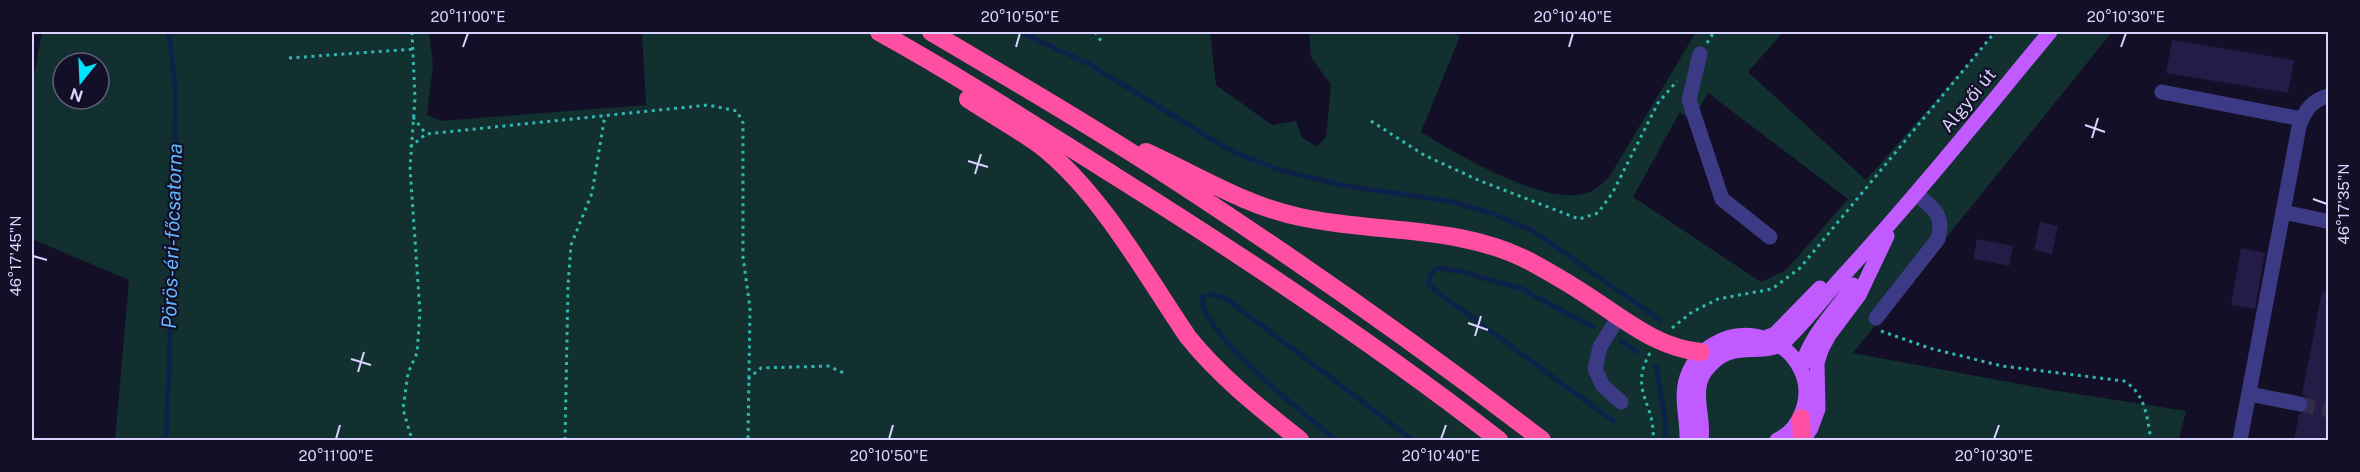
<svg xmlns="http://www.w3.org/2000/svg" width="2360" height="472" font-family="'Public Sans',sans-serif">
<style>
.green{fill:#12302f;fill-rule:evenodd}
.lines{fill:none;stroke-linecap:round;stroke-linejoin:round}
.stream{stroke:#0c2248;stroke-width:5}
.building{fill:#241b47}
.minor-tunnel{stroke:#312d47;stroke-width:15;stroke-dasharray:15 8;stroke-linecap:butt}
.path{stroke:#2fb8b0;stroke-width:3;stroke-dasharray:3 4.5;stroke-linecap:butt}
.minor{stroke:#3d3a85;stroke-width:15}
.major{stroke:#c25bff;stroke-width:15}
.highway{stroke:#ff4fa3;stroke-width:18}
.ticks{fill:none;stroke:#d9d4ff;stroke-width:2}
.labels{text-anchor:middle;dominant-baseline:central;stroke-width:4.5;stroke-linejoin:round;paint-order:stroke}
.street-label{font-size:18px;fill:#d9d4ff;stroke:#130f26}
.water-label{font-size:20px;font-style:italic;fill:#62b6ff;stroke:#130f26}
.neatline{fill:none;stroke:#d9d4ff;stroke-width:2}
.ticks-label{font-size:15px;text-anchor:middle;fill:#d9d4ff}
</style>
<rect width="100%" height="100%" fill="#130f26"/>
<path class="green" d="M42,32H429L433,65L427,115L441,121L646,105L642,32H1210L1216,85L1272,125L1296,121L1302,137L1317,147L1326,137L1331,85L1311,57L1309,32H1450L1460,36L1421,132C1457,154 1541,204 1583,194C1594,192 1601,185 1609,177L1696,32H1783L1748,72L1866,180L1996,32H2112L1853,353L2052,390L2186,411L2179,440H115L129,280L32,239V86ZM63,63H99V99H63ZM1708,93L1848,199L1786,270L1761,282L1633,197L1680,112L1692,121Z"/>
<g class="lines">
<path class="stream" d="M1020,32L1089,64L1233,152L1280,170L1346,186L1449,201L1491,213L1533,231L1660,320
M1593,327L1522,289L1463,272L1438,268L1431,273L1428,282L1436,291L1613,421
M1621,341L1637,352
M1656,366L1666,424L1664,440
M166,440L171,315L176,94L169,32
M1336,440C1307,416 1200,333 1202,297L1211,294L1225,298L1413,440"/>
</g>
<path class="building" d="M2172,40L2294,60L2288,93L2166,73Z
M2040,222L2058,226L2052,254L2034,250Z
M1977,239L2013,246L2009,266L1973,259Z
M2241,248L2265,253L2255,309L2231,305Z
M2322,291L2328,292V441H2294L2299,414L2307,411L2310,405L2307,397L2302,395Z"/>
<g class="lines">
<path class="minor-tunnel" d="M2300,404L2328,410"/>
<path class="path" d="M412,32L415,98L410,168L420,312L417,353L408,373L403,409L412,440
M1095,32L1101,41
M1707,43L1714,32
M289,58L414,49
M413,117L426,134
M1371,121L1424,155L1478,180L1579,219L1598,213L1613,192L1658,103L1677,81
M410,147L426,134L708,105L737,111L743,123V257L750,308L748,440
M1672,328L1692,312L1718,299L1772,289L1800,268L1995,32
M1881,331L1929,348L2002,366L2124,381C2146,394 2147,418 2151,440
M1650,353C1628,391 1656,403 1653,440
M748,379L761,368L828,366L846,374
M565,440L568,286L571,245L592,193L605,115"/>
<path class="minor" d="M1700,54L1689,100L1722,199L1770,237
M2162,92L2302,119
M2283,212L2326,221
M1619,316L1600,347L1595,369L1603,386L1621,402
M1876,318L1938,239C1945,215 1933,208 1916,194
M2249,394L2300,404
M2240,440L2299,127C2304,111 2312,100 2328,96"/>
<path class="major" d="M1765,338L1775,334L1820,288
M1801,369C1810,335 1834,314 1853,285
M1687,440C1688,419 1680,398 1687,377C1693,360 1704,348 1720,341C1748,327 1787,340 1801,370C1813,395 1802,429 1777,440
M1701,440C1705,418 1690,390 1706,370C1734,334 1763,362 1787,339C1807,320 1823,298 1841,278C1914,199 1981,115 2050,32
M1803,440L1811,428L1818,409L1817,363L1821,350L1829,335L1859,295L1887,236"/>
<path class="highway" d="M879,32C959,76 1037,127 1115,176C1246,258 1377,345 1499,440
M931,32C1019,84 1108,136 1194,193C1313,271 1429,353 1542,440
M968,99C992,115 1018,129 1041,146C1101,193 1145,274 1188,337C1220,377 1260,408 1300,440
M1146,152C1197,175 1246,206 1300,217C1377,234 1459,224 1531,262C1553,274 1575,287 1597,302C1630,324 1660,348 1701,352
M1801,418L1802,440"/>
</g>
<path class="ticks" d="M463,47L468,33M1016,47L1020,33M1569,47L1573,33M2121,47L2126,33M2085,125L2105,132M2092,138L2098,118M968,161L988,167M975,174L981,154M2313,199L2327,204M33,256L47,260M1468,323L1488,330M1475,336L1481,316M351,359L371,365M358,372L364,352M336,439L340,425M889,439L893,425M1441,439L1446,425M1994,439L1999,425"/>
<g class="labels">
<g class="street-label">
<text transform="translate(1968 100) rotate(-51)">Algyői út</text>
</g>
<g class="water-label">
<text transform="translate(172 236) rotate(-88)">Pörös-éri-főcsatorna</text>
</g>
</g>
<rect width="2360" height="472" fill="none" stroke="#130f26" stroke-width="66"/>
<g transform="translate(81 81) rotate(198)"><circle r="28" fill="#130f26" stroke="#625e7d" stroke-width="1.5"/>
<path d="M0-4.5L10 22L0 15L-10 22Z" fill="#00e5ff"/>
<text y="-9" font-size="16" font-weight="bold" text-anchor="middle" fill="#d9d4ff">N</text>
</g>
<rect x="33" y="33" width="2294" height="406" class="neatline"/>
<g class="ticks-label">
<text x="468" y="22">20°11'00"E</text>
<text x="1020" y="22">20°10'50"E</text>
<text x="1573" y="22">20°10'40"E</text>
<text x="2126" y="22">20°10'30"E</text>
<text transform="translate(2344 204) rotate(-90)" y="5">46°17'35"N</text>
<text transform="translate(16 256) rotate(-90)" y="5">46°17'45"N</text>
<text x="336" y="461">20°11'00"E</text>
<text x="889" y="461">20°10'50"E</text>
<text x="1441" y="461">20°10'40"E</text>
<text x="1994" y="461">20°10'30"E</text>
</g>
</svg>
